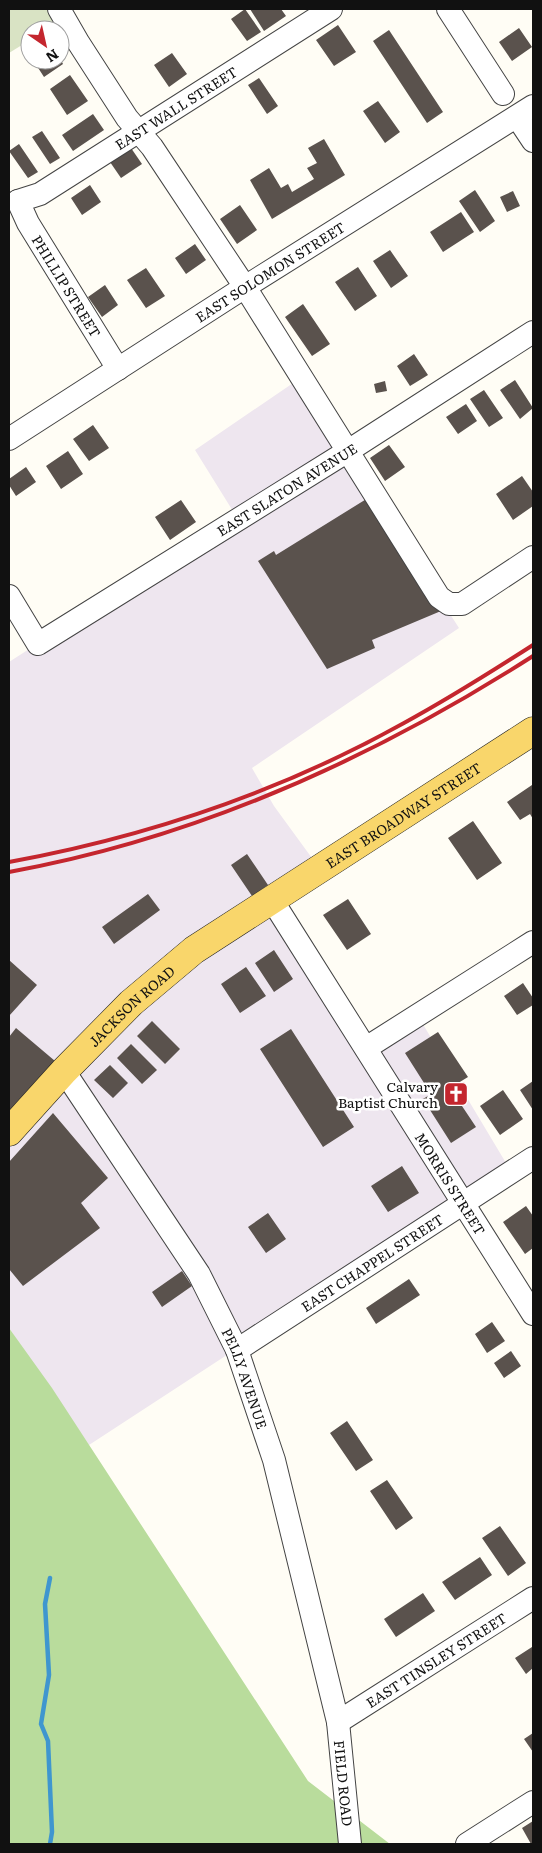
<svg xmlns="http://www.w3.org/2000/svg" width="542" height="1853" font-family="Literata,serif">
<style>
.industrial{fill:#eee6ef}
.forest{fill:#b9dc9c}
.cemetery{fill:#d9e3c4}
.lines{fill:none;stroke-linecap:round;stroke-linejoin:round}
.stream{stroke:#3f96cf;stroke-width:4.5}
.building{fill:#5a524d}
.minor-casing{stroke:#444;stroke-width:24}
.major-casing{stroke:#222;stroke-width:29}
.minor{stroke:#fff;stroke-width:22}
.major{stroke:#f9d66b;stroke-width:28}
.rail{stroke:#c4262e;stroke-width:4}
.labels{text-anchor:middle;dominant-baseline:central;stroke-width:5;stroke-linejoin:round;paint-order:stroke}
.street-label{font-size:14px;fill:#111;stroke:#fff}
.poi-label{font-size:14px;fill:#111;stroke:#fff;text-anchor:end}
</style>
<rect width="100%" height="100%" fill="#fffdf5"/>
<path class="industrial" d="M299,379L459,628L252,768L274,806L317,865L273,895L368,1044L418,1016L509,1168L464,1200L89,1445L9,1328V662L236,516L195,450Z"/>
<path class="forest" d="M9,1328L52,1388L308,1781L390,1844H9Z"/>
<path class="cemetery" d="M9,9H50L55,23L45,30H30V40L9,53Z"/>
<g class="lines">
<path class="stream" d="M50,1578L45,1604L49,1675L41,1724L48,1741L52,1832L50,1844"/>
</g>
<path class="building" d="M245,9L261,32L247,41L231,19Z
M250,9H281L286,16L264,31Z
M338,25L356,52L334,66L316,40Z
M519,28L532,47L512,61L499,42Z
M389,30L443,112L427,123L373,41Z
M172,53L187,74L169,87L154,65Z
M33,60H61L63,64L44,77Z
M70,75L88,101L67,115L50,89Z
M259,78L278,106L267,114L248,85Z
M378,101L400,132L385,143L363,111Z
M93,114L104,130L73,151L62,135Z
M42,131L60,158L50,164L32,137Z
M324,139L345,175L272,219L250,180L269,168L281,188L288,184L292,192L314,179L307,168L317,163L308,148Z
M19,144L38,172L28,178L9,151Z
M131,148L142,164L121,178L110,162Z
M90,185L101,202L82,215L71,198Z
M475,190L495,221L480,232L459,201Z
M513,191L520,206L507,212L500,197Z
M240,205L257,230L237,244L220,219Z
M461,212L474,232L443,252L430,232Z
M195,244L206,260L186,274L175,258Z
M390,250L408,276L391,288L373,261Z
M358,267L377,296L355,311L335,282Z
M146,268L165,296L146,308L127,280Z
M105,285L118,305L102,317L88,297Z
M303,304L330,344L312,356L285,317Z
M414,354L428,375L410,386L397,366Z
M515,380L533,408L520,419L500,390Z
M385,381L387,391L376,393L374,384Z
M484,390L503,418L489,427L470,399Z
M466,404L477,421L458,434L446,417Z
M93,425L109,448L89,461L73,439Z
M389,445L405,467L385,481L370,458Z
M68,451L83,474L61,489L46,466Z
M26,467L36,482L16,496L9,485V479Z
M522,476L533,492V506L513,520L496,494Z
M368,498L441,611L372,640L375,648L327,669L258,561L274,551L276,555Z
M181,500L196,522L170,540L155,517Z
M532,785L533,819L530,814L520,820L507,802Z
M473,821L502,863L477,880L448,838Z
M247,854L268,885L252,896L231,865Z
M148,894L160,910L114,944L102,927Z
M348,899L371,934L347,950L323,915Z
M274,950L293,979L274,992L255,963Z
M9,960L37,985L9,1016Z
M246,967L266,996L240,1013L221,984Z
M523,983L533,998V1005L517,1015L504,996Z
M152,1021L180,1049L165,1064L137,1036Z
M16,1028L55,1061L9,1114V1037Z
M291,1029L354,1127L323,1147L260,1049Z
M438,1032L468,1077L450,1088L476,1127L451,1143L423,1099L431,1094L405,1053Z
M131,1044L157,1070L142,1084L117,1058Z
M110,1065L128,1083L113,1098L94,1080Z
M533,1081V1110L520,1090Z
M503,1090L523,1119L500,1135L480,1106Z
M53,1113L108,1178L81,1203L100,1228L23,1286L9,1269V1162Z
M402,1166L419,1193L388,1212L371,1186Z
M526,1206L533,1216V1248L525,1254L503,1222Z
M268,1213L286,1239L266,1253L248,1227Z
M182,1271L192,1286L162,1307L152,1292Z
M409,1279L420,1295L376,1324L366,1308Z
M492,1322L505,1341L487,1353L475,1334Z
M511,1351L521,1366L504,1378L494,1363Z
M347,1421L373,1460L356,1471L330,1433Z
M387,1480L413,1518L396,1530L370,1491Z
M500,1526L526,1563L508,1576L482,1538Z
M480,1557L492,1575L455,1600L442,1582Z
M423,1593L435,1611L396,1637L384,1619Z
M532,1647L533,1668L526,1674L515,1658Z
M533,1733V1752L524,1739Z
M533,1821V1844H531L522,1828Z"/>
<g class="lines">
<defs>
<g id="minor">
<path d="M59,9L78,42L127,118L152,147L245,287L439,597L449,604H462L533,557"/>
<path d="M448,9L503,94"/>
<path d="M517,117L533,141"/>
<path id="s1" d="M18,201L40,194L331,9"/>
<path id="s2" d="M18,201L28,223L118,369"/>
<path id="s3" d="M9,439L245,287L533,106"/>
<path id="s4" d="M9,596L38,644L348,451L533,332"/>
<path id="s5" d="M272,900L533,1314"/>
<path d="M366,1048L533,942"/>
<path id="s6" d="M64,1071L199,1274L237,1350L274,1460L338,1722L350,1844"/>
<path id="s7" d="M237,1350L533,1158"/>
<path id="s8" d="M338,1722L533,1598"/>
<path d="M467,1844L533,1802"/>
</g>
<g id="major">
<path id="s9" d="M9,1132L64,1071L131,1003L194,950L533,731"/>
</g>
</defs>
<use href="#minor" class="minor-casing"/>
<use href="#major" class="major-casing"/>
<use href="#minor" class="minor"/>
<use href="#major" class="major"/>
<path class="rail" d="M9,862C146,837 282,791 404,723C448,699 491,672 533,645
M9,872C198,838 372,759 533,656"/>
</g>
<defs>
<symbol id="church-square" viewBox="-11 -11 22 22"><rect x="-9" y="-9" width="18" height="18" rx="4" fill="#c4262e" stroke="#fff"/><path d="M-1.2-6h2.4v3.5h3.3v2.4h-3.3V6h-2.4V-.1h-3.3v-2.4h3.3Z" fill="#fff"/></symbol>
</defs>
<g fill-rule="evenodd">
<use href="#church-square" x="442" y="1080" width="28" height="28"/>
</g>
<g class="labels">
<g class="street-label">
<text stroke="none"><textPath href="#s1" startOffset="184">EAST WALL STREET</textPath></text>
<text stroke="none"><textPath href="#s3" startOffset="310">EAST SOLOMON STREET</textPath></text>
<text stroke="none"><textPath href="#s2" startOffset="98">PHILLIP STREET</textPath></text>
<text stroke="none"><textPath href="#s4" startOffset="349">EAST SLATON AVENUE</textPath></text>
<text stroke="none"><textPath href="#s9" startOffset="509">EAST BROADWAY STREET</textPath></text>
<text stroke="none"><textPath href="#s9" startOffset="176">JACKSON ROAD</textPath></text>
<text stroke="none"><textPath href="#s5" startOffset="335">MORRIS STREET</textPath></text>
<text stroke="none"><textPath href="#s7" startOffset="161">EAST CHAPPEL STREET</textPath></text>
<text stroke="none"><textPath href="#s6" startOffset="358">PELLY AVENUE</textPath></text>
<text stroke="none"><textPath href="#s8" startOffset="116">EAST TINSLEY STREET</textPath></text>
<text stroke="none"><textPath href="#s6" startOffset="776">FIELD ROAD</textPath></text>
</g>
<g class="poi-label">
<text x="438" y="1086">Calvary<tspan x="438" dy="16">Baptist Church</tspan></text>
</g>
</g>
<rect width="542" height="1853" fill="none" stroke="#111111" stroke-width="20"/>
<g transform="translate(45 45) rotate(146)"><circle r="24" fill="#ffffff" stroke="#a0a0a0"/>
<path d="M0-4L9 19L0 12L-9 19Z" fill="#c4262e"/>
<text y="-8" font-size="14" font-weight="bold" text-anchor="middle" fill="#111111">N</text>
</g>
</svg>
